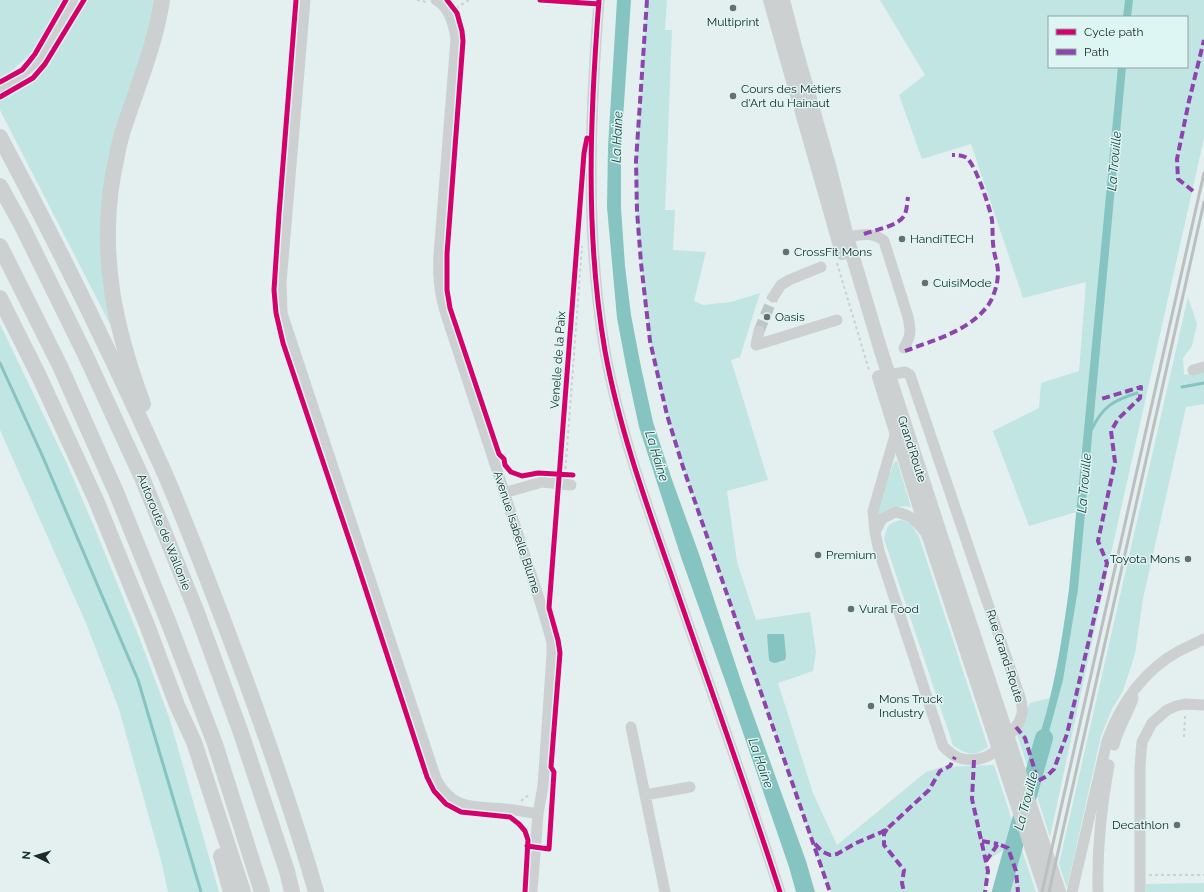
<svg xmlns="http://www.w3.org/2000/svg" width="1204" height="892" font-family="Raleway,sans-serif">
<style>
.green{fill:#c1e5e2;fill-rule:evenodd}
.water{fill:#85c4c0}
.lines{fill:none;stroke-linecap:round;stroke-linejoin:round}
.stream{stroke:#85c4c0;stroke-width:3}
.river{stroke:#85c4c0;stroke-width:18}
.minor-tunnel{stroke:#bcc8c7;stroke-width:11;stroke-dasharray:11 5.5;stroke-linecap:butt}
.path{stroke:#ccd0d0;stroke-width:2;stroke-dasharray:3 3;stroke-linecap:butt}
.minor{stroke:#cdd0d0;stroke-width:11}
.major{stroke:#cdd0d0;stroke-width:14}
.highway{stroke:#cdd0d0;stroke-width:16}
.rail{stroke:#bbbfbf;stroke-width:3}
.quiet{stroke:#8e44ad;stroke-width:4;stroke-dasharray:8 4;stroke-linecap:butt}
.cycleway-casing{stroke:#ddf6f3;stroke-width:8}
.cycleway{stroke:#d6006c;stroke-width:5}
.poi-dot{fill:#656f6e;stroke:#ddf6f3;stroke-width:1.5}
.labels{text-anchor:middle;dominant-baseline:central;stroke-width:3;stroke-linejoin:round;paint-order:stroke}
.poi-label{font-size:12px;fill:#212a29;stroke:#ddf6f3;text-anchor:start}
.street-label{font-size:12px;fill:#212a29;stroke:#ddf6f3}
.water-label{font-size:13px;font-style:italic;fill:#1a423f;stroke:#ddf6f3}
</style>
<rect width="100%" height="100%" fill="#e3f0ef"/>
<path class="green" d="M0,0H64L34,51L8,74L0,78Z
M86,0H156L153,24L112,152L113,330L0,110V100L35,79L47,65Z
M647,0H667L665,30H672L665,210H675L673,250L706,252L694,301L703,305L731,302L760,293L740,357L731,360L768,480L727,491L737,562L756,620L810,612L816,653L813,671L778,683L813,793L837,845L926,772L941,767L994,765L1015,829L1005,849L986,861L988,871L985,892H830L683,467L667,415L650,341L641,263L637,211L636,161Z
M880,0H1204V138L1112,549L1050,837L1016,731L1030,703L1050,698L1059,659L1069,590L1076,512L1029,526L993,431L1039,408L1041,383L1079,371L1086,282L1023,298L971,144L922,159L899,95L925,75ZM1049,17H1187V67H1049Z
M1188,297L1197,324L1192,346L1183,358L1184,375L1204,371V404L1186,407L1143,599L1135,654L1123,691L1112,709L1101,736L1067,888L1059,864Z
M0,324L67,464L93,524L139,637L169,717L219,892H168L162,864L119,709L86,623L0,430Z
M897,461L911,507C895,506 889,506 877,518L878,508L894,462Z
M902,520L911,524L919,537L988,747C973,757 967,755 953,745L884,539C887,527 888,522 902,520Z
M1019,841L1036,892H1006Z
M1204,883V892H1146V884Z"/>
<path class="water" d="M617,0H631L621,148V208L625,266L631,315L641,367L653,422L671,477L699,554L742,684L806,861L815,892H796L789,867L728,689L682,560L639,427L627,371L617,318L607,207L608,147Z
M1125,0H1133L1131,17H1123Z
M1118,67H1126L1078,589L1063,680L1040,765L1034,752C1039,739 1042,727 1046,714C1057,673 1063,632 1069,590Z
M768,634H784L786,656L785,660L775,663L771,662L769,660L767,635Z
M1008,854L1013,868L1006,892H998Z"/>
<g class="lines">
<path class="stream" d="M0,363L42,455L138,680L201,892
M1182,387L1204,383
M1092,429C1102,407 1114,400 1137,393"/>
<path class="river" d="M1001,892L1044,738"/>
<path class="minor-tunnel" d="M759,331L773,297"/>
<path class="path" d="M417,0L423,1L427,3
M456,8L469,0
M837,263L869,370
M565,475L582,246
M1184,737L1185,715
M521,801L530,794
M1149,875H1204"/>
<path class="minor" d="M305,0L281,283L282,313L436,779C453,811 474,806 505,809C516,810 527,812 538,814L532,892
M436,0C449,7 454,25 456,39L439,255C438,276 439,290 445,311L543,611L552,642V655L543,786L538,814
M599,0C590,116 585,235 605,351C619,428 646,503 672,577C708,682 746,786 780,892
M0,87L23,73L36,61L73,0
M847,237C861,235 872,231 884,241L908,317C911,331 911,336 904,348
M773,297L781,285L789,280L821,267
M759,331L756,345L837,320
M1193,370L1204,367
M888,375L905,372L910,375L990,610L1019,694C1021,700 1023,707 1022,713C1021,722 1014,730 1008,737C1003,742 998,748 993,753C989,756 984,758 979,759C963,762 953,757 943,746L879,551L875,532L873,511L896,432
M504,493L542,482L571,485
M875,532L882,519L895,512C912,515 915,520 926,533
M631,727L665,892
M1114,745C1118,728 1128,714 1133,698
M645,795L690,787
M1072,892L1107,741C1120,704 1144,670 1179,651C1187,647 1196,643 1204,639
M1098,892C1097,849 1101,808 1109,765
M1140,892V768L1141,753L1142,742L1152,723L1167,710L1176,706L1185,704L1204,705"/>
<path class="major" d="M770,0L842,253
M783,0L796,50L830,169L847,237L881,351L941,536L1059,892
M879,377L929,537L1046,892"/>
<path class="highway" d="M0,137C59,247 114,360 165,474C194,542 220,611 246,681C271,750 296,821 316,892
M0,186L21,224L85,354L143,480L196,610L241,733L287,871L292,892
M0,246L60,366L116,492L168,621L215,744L262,892
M0,298L39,376L96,500L147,625L177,705L194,742L243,892
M143,404C115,328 99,257 113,175C116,162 118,147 122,134C136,89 155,47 162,0
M221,856L231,892"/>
<path class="rail" d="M1042,892L1204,173
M1049,892L1204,202"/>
<path class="quiet" d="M647,0L636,161L637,211L641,263L650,341L667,415L683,467L830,892
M1193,191L1178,179L1177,159L1189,101L1204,40
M864,234C875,230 898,226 904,216C907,211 907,203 908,197
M905,351C934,340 970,331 989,304C995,294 998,282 998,272C998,264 995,258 994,251C992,240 993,230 992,220C990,208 976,166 967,158C962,155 958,155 952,155
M1016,727L1025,738L1038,781L1047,776L1054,769L1067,734L1107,563L1098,541L1115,462L1111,431L1118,419L1140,398L1141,387L1101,399
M974,760L972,799L988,871L985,892
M887,829L884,834V845L904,870L902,883L904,892
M982,841L998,844
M815,844L823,852L830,855L837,854L856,843L882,832L888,828L929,790L940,771L950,766L955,757
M986,861L998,844L1008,848L1016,871L1018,892"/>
<defs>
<path id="cycleway" d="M296,0L279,214L274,290L276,313L283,343L356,560L427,777L434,791L446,804L461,812L510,817L519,824L525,831L528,840L525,892
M447,0L457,13L462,31L463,41L447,254V290L450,308L499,454L504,459L505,465L511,472L522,476L538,473L573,475
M540,0L599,4
M599,0C590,116 585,235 605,351C619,428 646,503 672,577C708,682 746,786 780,892
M0,82L22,70L28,63L35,54L66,0
M0,97L33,78L45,64L84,0
M527,846L549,849L554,772L551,767L560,653L558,640L549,608L584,153L587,138"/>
</defs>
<use href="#cycleway" class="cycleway-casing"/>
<use href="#cycleway" class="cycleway"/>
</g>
<g class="poi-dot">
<circle cx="733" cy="8" r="4"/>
<circle cx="733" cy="96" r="4"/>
<circle cx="902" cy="239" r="4"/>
<circle cx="786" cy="252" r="4"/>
<circle cx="925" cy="283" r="4"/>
<circle cx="767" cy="317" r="4"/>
<circle cx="818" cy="555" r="4"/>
<circle cx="1188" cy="559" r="4"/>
<circle cx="851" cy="609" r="4"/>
<circle cx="871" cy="706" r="4"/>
<circle cx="1177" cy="825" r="4"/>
</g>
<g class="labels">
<g class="poi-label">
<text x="733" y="22" text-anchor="middle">Multiprint</text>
<text x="741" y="89">Cours des Métiers<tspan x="741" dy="14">d'Art du Hainaut</tspan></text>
<text x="910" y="239">HandiTECH</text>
<text x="794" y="252">CrossFit Mons</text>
<text x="933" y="283">CuisiMode</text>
<text x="775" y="317">Oasis</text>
<text x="826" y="555">Premium</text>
<text x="1180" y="559" text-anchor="end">Toyota Mons</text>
<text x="859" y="609">Vural Food</text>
<text x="879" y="699">Mons Truck<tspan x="879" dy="14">Industry</tspan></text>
<text x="1169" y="825" text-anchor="end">Decathlon</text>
</g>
<g class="street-label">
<text transform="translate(558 360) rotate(-86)">Venelle de la Paix</text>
<text transform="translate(912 449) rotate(72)">Grand'Route</text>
<text transform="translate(164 532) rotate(68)">Autoroute de Wallonie</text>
<text transform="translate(517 532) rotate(72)">Avenue Isabelle Blume</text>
<text transform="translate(1005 656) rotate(72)">Rue Grand-Route</text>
</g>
<g class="water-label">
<text transform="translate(617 137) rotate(-88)">La Haine</text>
<text transform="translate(1114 161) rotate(-85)">La Trouille</text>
<text transform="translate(657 456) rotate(73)">La Haine</text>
<text transform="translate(1084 483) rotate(-85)">La Trouille</text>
<text transform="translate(761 763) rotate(71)">La Haine</text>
<text transform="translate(1026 801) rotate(-75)">La Trouille</text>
</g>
</g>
<rect x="1048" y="16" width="140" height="52" fill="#ddf6f3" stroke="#92a4a2"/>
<rect x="1056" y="29" width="20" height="6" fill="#d6006c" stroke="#92a4a2"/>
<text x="1084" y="36" font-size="12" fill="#212a29">Cycle path</text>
<rect x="1056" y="49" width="20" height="6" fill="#8e44ad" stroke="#92a4a2"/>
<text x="1084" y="56" font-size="12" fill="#212a29">Path</text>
<g transform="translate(36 856) rotate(275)" stroke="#ddf6f3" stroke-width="3" paint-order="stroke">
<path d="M0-3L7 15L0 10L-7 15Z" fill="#212a29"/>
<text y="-6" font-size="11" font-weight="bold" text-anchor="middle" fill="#212a29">N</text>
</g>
</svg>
